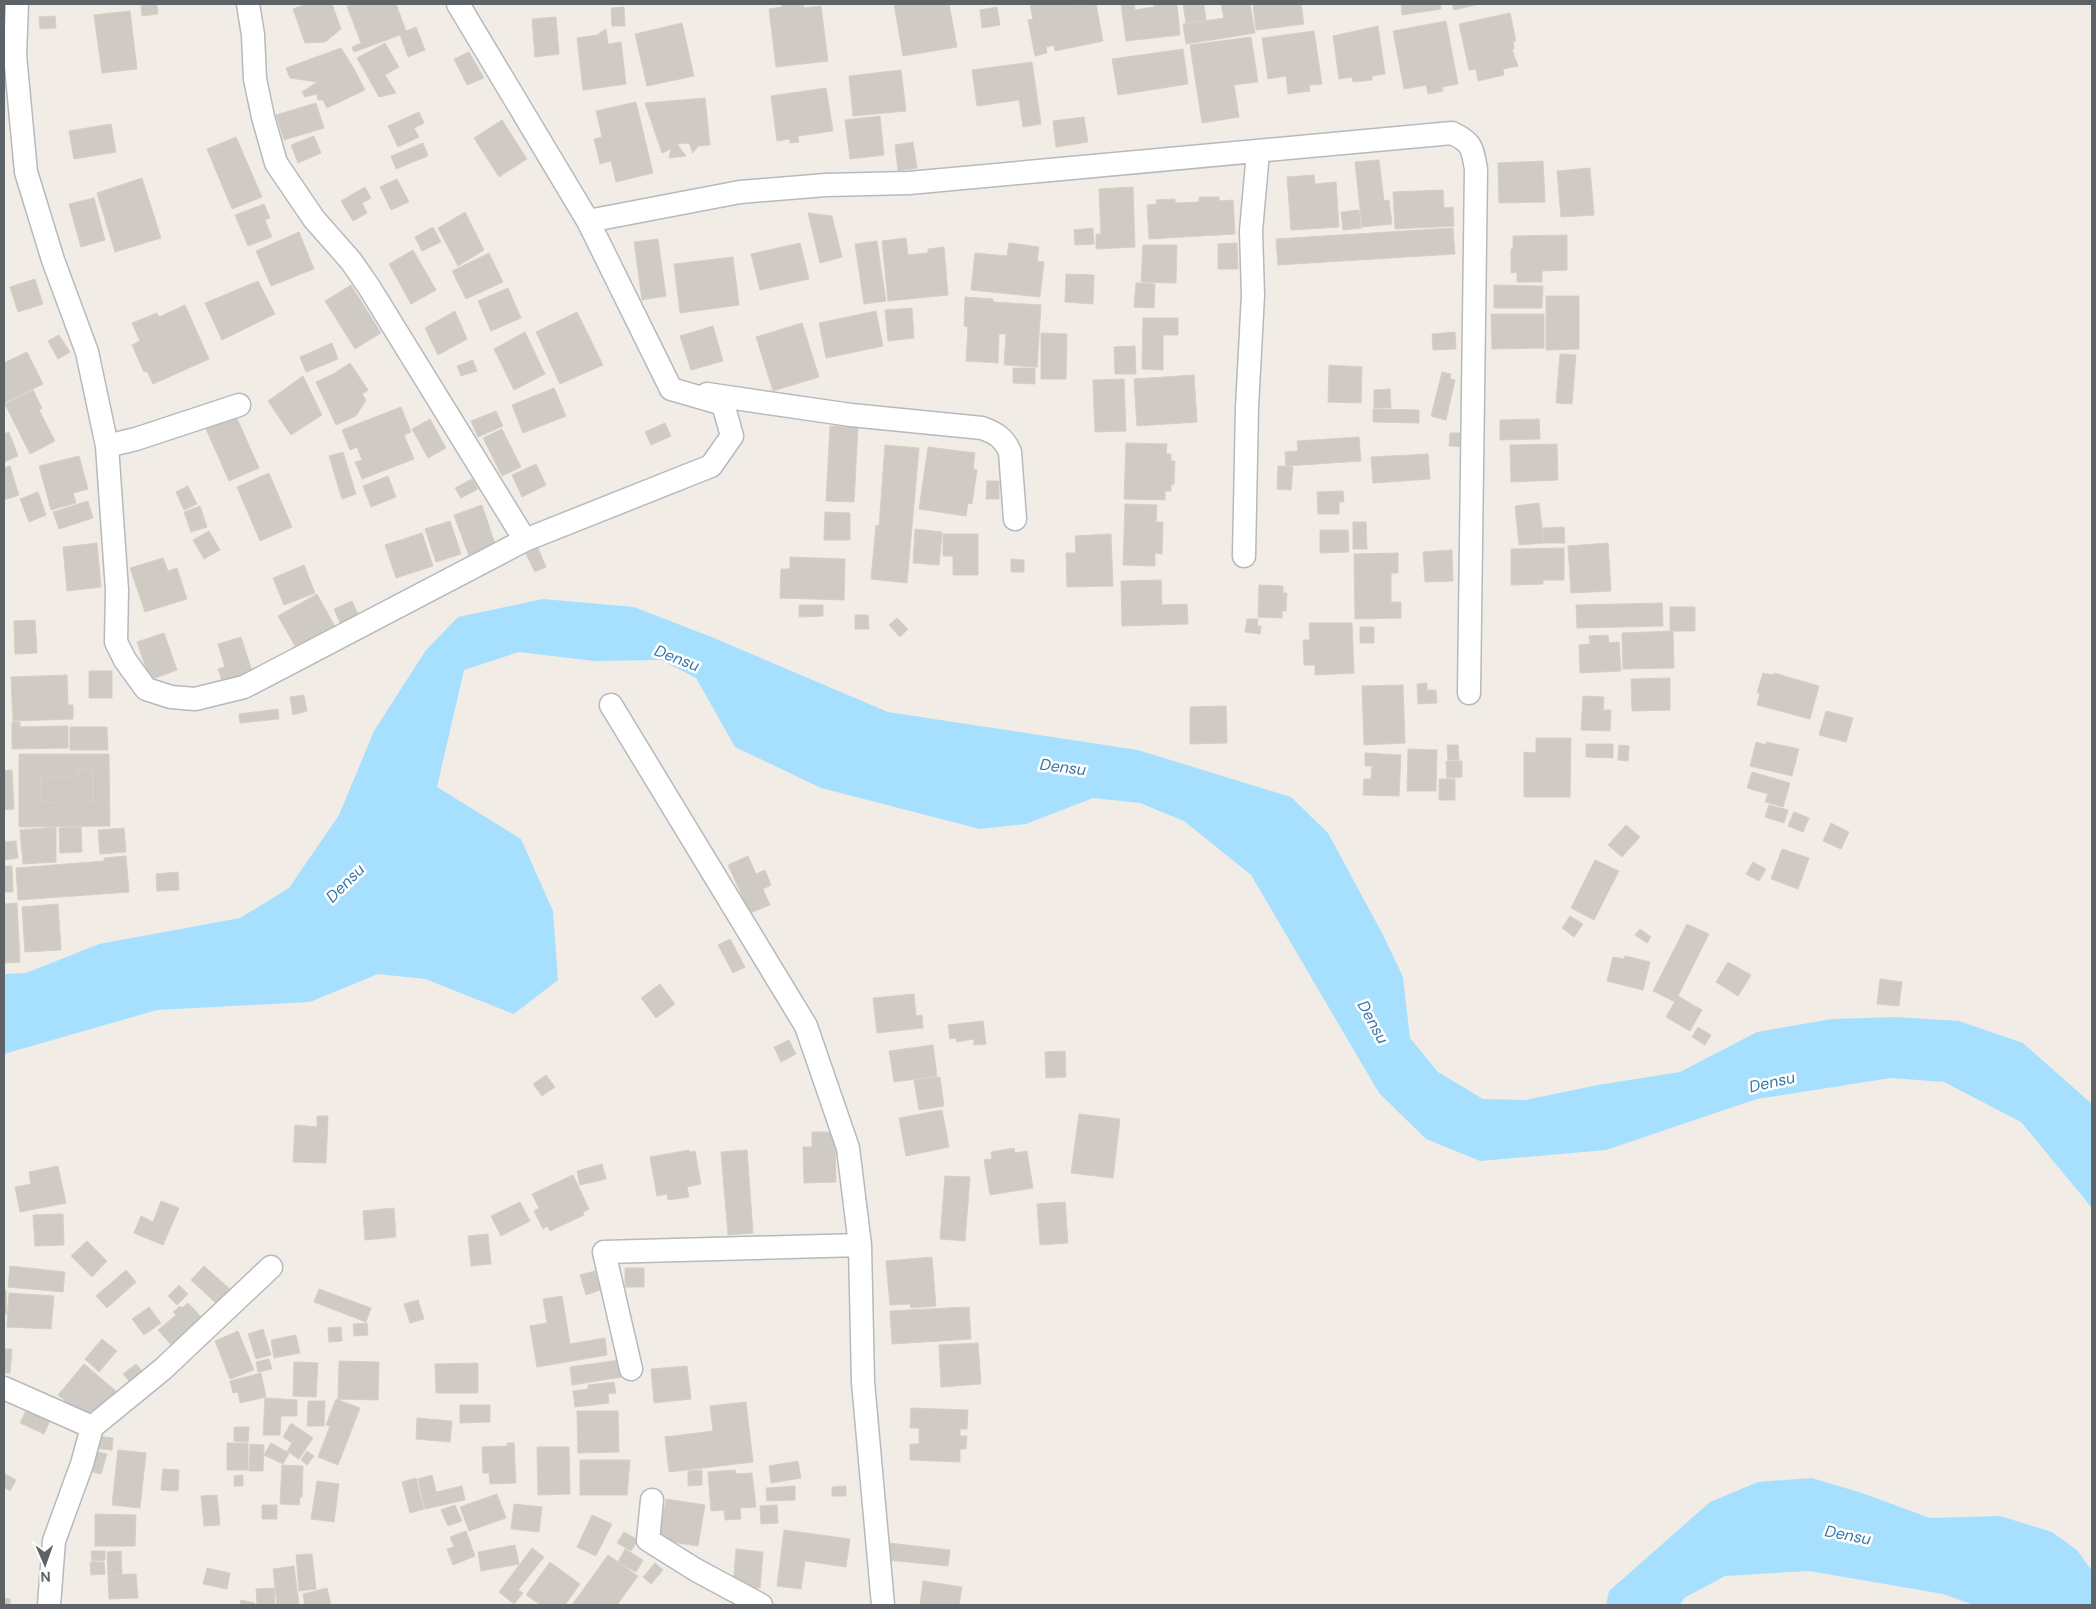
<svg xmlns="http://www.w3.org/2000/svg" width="2096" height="1609" font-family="'DM Sans',sans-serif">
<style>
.water{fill:#a7e0ff}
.building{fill:#cfcac4;stroke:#d6cfc3;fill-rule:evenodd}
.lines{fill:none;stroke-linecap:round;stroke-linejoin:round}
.minor-casing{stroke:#b6b9bd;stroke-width:25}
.minor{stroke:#fff;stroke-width:22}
.labels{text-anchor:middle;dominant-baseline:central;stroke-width:5;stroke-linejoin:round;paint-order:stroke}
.water-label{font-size:16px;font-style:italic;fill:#3577a9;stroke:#fff}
</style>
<rect width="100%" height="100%" fill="#f1ede6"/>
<path class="water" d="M543,599L634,607L714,638L888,712L1138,750L1291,797L1328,833L1383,935L1403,977L1410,1038L1438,1072L1483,1099L1525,1100L1598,1085L1680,1072L1757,1032L1832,1019L1896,1017L1959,1021L2023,1043L2092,1104V1208L2021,1122L1944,1082L1891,1078L1757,1099L1606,1150L1480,1161L1426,1139L1379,1093L1251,875L1184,821L1140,803L1093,798L1026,824L980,829L821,788L735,747L696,678L661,660L594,661L519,652L464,670L437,787L521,839L553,911L558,980L514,1014L425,979L378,974L310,1002L157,1010L4,1054V974L26,973L99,944L240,918L289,888L339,815L374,731L426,650L458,617Z
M1812,1478L1862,1493L1930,1518L2000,1516L2052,1532L2077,1550L2092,1571V1605H1974L1943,1594L1809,1571L1725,1576L1684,1598L1680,1605H1606L1609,1591L1710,1502L1758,1482Z"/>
<path class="building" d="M141,4H157L158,14L142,16Z
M307,4H332L341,29L325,42L305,43L293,9Z
M352,4H396L406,31L416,27L425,50L408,57L400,35L354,52L352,47L361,43L347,6Z
M782,4H803L804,8L821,6L828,61L776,67L769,9L782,7Z
M894,4H949L957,47L903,56Z
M1030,4H1078V6L1096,4L1103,41L1055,51L1054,45L1046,47L1047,53L1035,56L1028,20L1033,19Z
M1121,4H1134L1135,10L1154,7V4H1177L1180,35L1126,41Z
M1183,4H1204L1206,20L1186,23Z
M1221,4H1250L1255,33L1186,44L1183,24L1224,18Z
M1253,4H1301L1304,24L1256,30Z
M1401,4H1440L1441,9L1402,15Z
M1452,4H1479L1454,10Z
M624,7L625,26H612L611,8Z
M997,7L1000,25L982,28L980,10Z
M130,11L137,69L102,73L94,15Z
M1510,13L1516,41H1513L1514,49L1512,50L1518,66L1503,69L1504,75L1478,81L1476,69L1469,70L1459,24Z
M55,16L56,28L40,29L39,17Z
M556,17L559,54L535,57L532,19Z
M1446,21L1458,84L1442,87L1443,91L1428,94L1426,85L1404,89L1393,31Z
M682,23L694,76L647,86L635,34Z
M1378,26L1385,74L1372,76V80L1353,82L1352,77L1339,79L1333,36Z
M606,29L608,44L621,42L626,84L583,90L577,38L597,35Z
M1314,31L1322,84L1309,85L1310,91L1288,94L1286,76L1268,79L1262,38Z
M1251,37L1258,82L1234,85L1239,117L1202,123L1190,45Z
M385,43L399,67L385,75L396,93L379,97L357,58Z
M341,48L353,67L365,90L327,108L323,100H318L317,94L305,97L302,92L317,82L290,78L286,68Z
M1183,49L1188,84L1118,95L1112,59Z
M469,52L484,78L467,85L454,59Z
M1032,62L1041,124L1023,127L1019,100L977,106L972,70Z
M901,70L906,111L853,116L849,76Z
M826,88L833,131L798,136L799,142L790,143V139L777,141L771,96Z
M705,98L710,145L698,146L693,153L689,143L677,144L686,156L669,158L671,149L662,153L645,103Z
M636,102L653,173L616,182L611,161L600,164L594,139L602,137L596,111Z
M316,103L324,128L284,140L276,115Z
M419,112L424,123L414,128L419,137L398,147L388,126Z
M880,116L884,155L850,159L845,120Z
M1084,117L1088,142L1056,147L1053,121Z
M502,120L527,159L499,177L474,138Z
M111,124L116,152L74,159L69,131Z
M314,136L321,153L298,163L291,145Z
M236,137L262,197L232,209L207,149Z
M913,142L917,168L898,171L895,145Z
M423,143L428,156L396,169L391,156Z
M1379,160L1384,201L1389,200L1392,224L1362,227L1355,162Z
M1543,161L1545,202L1499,203L1498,163Z
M1590,168L1594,215L1561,217L1557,171Z
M1314,175L1315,184L1336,182L1339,227L1291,230L1287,177Z
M142,178L161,238L115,252L97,193Z
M397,179L409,202L391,210L380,187Z
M365,187L371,198L362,203L367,213L353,221L341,201Z
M1133,187L1135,247L1096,249V234H1101L1099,189Z
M1443,190L1444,208L1453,207L1454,226L1395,229L1393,192Z
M1199,197H1219V201L1233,200L1235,234L1149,239L1147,205L1157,204L1156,200L1175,199V203L1199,202Z
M94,198L105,240L81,247L69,204Z
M264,204L270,218L265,220L272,237L248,246L235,215Z
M1359,210L1361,228L1343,230L1341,212Z
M465,212L484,250L458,266L438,228Z
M808,213L832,216L842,257L820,263Z
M433,227L441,242L422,251L415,237Z
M1093,228L1094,244L1075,245L1074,230Z
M1453,228L1455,254L1278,265L1276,239Z
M299,232L314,269L271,286L256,251Z
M1567,235V270L1542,271V282H1517V272L1511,273V249H1513V236Z
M906,238L908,255L928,253V249L944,247L948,295L888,301L882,241Z
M658,239L666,296L642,300L634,242Z
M877,241L886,301L864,304L855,244Z
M800,243L809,279L760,290L751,254Z
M1009,243L1039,247L1037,261L1044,262L1040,297L971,290L975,253L1007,256Z
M1237,243L1238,269H1218V244Z
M1143,245H1177L1176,283L1141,282Z
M413,250L436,290L411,304L389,264Z
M489,253L503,282L466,299L452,271Z
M733,257L739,305L680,313L674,264Z
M1066,274L1094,275L1093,304L1065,302Z
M35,279L43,304L18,312L10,287Z
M258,281L275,314L222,340L205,303Z
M1136,283L1155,284L1154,308L1134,307Z
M351,285L381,333L355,349L325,301Z
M1494,285L1543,286L1542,308H1494Z
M508,288L521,318L491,331L478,301Z
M1546,296H1579V349L1546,350Z
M965,297L993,299V302L1041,305L1037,367L1004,365L1006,334H999L998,363L966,361L968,327L964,326Z
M185,305L209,359L153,384L147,371L144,372L132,345L140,341L132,323L157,313L159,317Z
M912,308L914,338L888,341L885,310Z
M455,311L467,339L438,355L425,328Z
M876,311L883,346L826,358L819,323Z
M577,312L603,365L560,384L536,332Z
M1491,314H1544V348L1492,349Z
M1143,318H1178V335H1163V370L1142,369Z
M802,323L819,377L773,391L756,337Z
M713,326L723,361L691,370L680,336Z
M525,332L545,374L514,390L494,349Z
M1455,332L1456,349L1433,350L1432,334Z
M1041,333L1067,334L1066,379H1041Z
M59,335L70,352L58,359L48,341Z
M332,343L338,359L306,372L300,357Z
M1135,346L1136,374H1115L1114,347Z
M27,352L43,384L4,403V363Z
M1560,354L1576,355L1572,404L1556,403Z
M473,360L477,371L461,376L457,366Z
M350,363L368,390L362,394L366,400L356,416L336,425L316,382L333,374Z
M1329,365L1362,367L1361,403L1328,402Z
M1013,368H1035V384L1013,383Z
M1442,372L1451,374L1450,379L1455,380L1446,420L1431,416Z
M1194,375L1197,422L1137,426L1134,379Z
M303,376L322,415L291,435L268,401Z
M1124,379L1126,431L1095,432L1093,380Z
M554,388L566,416L523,433L512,405Z
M1390,389L1391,408H1374V390Z
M33,390L42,408L39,410L55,441L30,454L5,404Z
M401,407L411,432L404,435L414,459L362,479L355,462L362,460L357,447L350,450L342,430Z
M1373,409L1419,410V423L1373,422Z
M496,411L503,426L478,437L471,421Z
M236,416L259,468L229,481L206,429Z
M430,419L446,448L428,458L412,429Z
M1539,419L1540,439L1500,440V420Z
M665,423L671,436L651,445L645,432Z
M830,426L858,427L854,502L826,501Z
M502,429L521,467L502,476L483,438Z
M9,432L18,456L4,462V434Z
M1450,433H1465L1464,447L1449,446Z
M1359,437L1361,461L1286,466L1285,452L1298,451L1297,441Z
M1126,443L1167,444L1166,454H1171V461H1175L1174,484L1171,485V491H1165V500L1124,499Z
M1557,444L1558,480L1511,482L1510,445Z
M885,445L919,448L907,583L871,579L876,525L879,526Z
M928,447L975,453L973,469L977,470L972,504L968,503L966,516L919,509Z
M343,452L356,494L342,499L329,456Z
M1428,454L1430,479L1373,483L1371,457Z
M79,456L88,489L73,493L76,503L51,510L39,466Z
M536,464L546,485L522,497L512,475Z
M10,466L19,495L4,500V468Z
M1278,466L1293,467L1291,490L1277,489Z
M269,473L292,527L260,541L237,487Z
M388,476L396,497L371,507L363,486Z
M472,479L478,489L461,498L455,488Z
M987,481H999V499H986Z
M188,486L197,504L184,510L176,492Z
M1343,491L1344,502H1339V514H1318L1317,492Z
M38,492L46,515L29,522L20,499Z
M88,501L93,518L59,529L53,512Z
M1539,503L1544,543L1519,545L1515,506Z
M1125,504L1157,505L1156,522H1163L1162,554L1155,553V566L1123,565Z
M482,505L496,547L469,556L454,515Z
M200,506L207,527L191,532L184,512Z
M825,512L850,513V540H824Z
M450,521L461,554L436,562L425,529Z
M1353,522H1366L1367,549H1353Z
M1564,527L1565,543H1544L1543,528Z
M915,529L942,532L939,565L913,563Z
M1320,530H1348L1349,552L1320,553Z
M209,531L220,550L204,559L193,540Z
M422,533L433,566L396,578L385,545Z
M943,534H978V575H953V556H943Z
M1111,534L1113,586L1067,587L1066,553H1076L1075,536Z
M97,543L101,587L67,591L63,547Z
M1608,543L1611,591L1571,593L1568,546Z
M538,548L546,567L535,572L526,554Z
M1564,548V580H1543V584L1511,585V549Z
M1452,550L1453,581L1425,582L1423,552Z
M1398,553V573H1391V602H1401V618L1355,619L1354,554Z
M790,557L845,559L844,600L780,598L781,569H790Z
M163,558L168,571L177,568L187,599L145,612L130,568Z
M1011,559L1024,560V572H1011Z
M304,565L315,593L284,605L273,578Z
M1161,580L1162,605L1187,604L1188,624L1122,626L1121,581Z
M1259,585L1283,586V593H1287L1286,611H1282V618L1258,617Z
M317,594L338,632L299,653L278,616Z
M352,601L360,618L342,627L334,609Z
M1662,603L1663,626L1577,628L1576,605Z
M799,605H823V616L799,617Z
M1670,607H1695V631H1670Z
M855,615H868L869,629H855Z
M897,618L908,629L900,637L889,625Z
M1247,619H1258L1257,626H1261L1260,634L1245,632Z
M35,620L37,653L15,654L14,621Z
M1309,623H1352L1354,673L1315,675V665H1304L1303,640H1310Z
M1360,627H1374V643H1360Z
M1673,631L1674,668L1623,669L1622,633Z
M164,633L177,670L150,680L137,642Z
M1608,635L1609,643L1619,642L1621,671L1580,673L1579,645L1590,644L1589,636Z
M241,637L255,680L225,690L218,669L225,667L218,644Z
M89,671H112V698H89Z
M1763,673L1773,675L1774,673L1819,686L1810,719L1757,705L1760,693H1757Z
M67,675L68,705H73V719L13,721L11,677Z
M1670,678V710L1632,711L1631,679Z
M1427,683V690H1436L1437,703L1418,704L1417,684Z
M1403,685L1405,743L1364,745L1362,686Z
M304,695L307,711L293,715L290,697Z
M1583,696L1604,697L1603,710H1611L1610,731L1581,730Z
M1226,706L1227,743L1190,744V707Z
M278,709L279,719L240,723L239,714Z
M1826,711L1853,718L1846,742L1819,735Z
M12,722H20V727L68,726V748L12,749Z
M70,727H107L108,750H70Z
M1536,738H1571L1570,797H1524V752L1536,753Z
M1756,742L1766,745V742L1799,749L1792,776L1750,766Z
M1586,744H1613V758L1586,757Z
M1447,745H1458L1459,760H1448Z
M1619,745L1629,746L1628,761L1618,760Z
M1408,749L1437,750L1436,791H1407Z
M1365,753L1401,755L1399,796L1363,795L1364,779H1371L1372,766H1365Z
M19,754H109L110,826L19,827ZM78,770H93V802L41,803V776H78Z
M1446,761H1462V777L1447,778Z
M12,770L14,809L4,810V771Z
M78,770H93V802L41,803V776H78Z
M1752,772L1790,783L1783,807L1765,802L1768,794L1747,788Z
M1439,779H1455V800H1439Z
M1769,805L1788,810L1784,823L1765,817Z
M1794,812L1809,818L1803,832L1788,826Z
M1831,823L1849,832L1841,849L1823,841Z
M1626,825L1640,837L1622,857L1608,845Z
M56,827V862L23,864L20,830Z
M81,827L82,852L60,853L59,828Z
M124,828L126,852L100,854L98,830Z
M16,841L18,858L4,860V842Z
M1782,849L1809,858L1798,889L1771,879Z
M126,856L129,892L18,900L16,868L104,861V858Z
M748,856L756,874L765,870L771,885L763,889L770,905L750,913L728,865Z
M1595,860L1619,871L1594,920L1571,908Z
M1753,862L1766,869L1759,881L1746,874Z
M4,866H12L13,892H4Z
M178,872L179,890L157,891L156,874Z
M17,903L20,962L4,963V904Z
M58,904L61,950L25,952L22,907Z
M1570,916L1583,924L1574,937L1562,928Z
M1687,924L1709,934L1675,1002L1653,991Z
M1640,929L1651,937L1647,943L1635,935Z
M730,939L745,967L733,973L718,945Z
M1625,956L1650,962L1643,990L1607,981L1613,957L1624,959Z
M1728,962L1751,975L1738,996L1716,982Z
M1880,979L1902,982L1899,1006L1877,1004Z
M660,984L675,1004L656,1018L641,998Z
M914,994L916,1016L922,1015L923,1028L877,1033L873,998Z
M1678,996L1702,1010L1690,1031L1666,1017Z
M983,1021L986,1044L974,1045V1039L957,1042L956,1038L950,1039L948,1025Z
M1698,1027L1711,1035L1705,1045L1692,1037Z
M789,1040L796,1054L781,1062L774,1047Z
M933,1045L937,1076L894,1082L889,1051Z
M1065,1051L1066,1077L1046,1078L1045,1052Z
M546,1075L555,1087L542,1096L533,1084Z
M940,1077L944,1106L919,1110L914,1080Z
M942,1110L949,1147L906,1156L899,1118Z
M1079,1114L1120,1119L1113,1178L1071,1173Z
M317,1116H328L326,1163L293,1162L295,1125L317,1127Z
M812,1132H835L836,1182L804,1183L803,1147H812Z
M1014,1148L1015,1153L1027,1151L1033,1188L990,1195L984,1160L992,1159L991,1152Z
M689,1150L690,1152L695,1151L701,1184L687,1187L689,1197L668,1200L667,1194L657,1196L650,1157Z
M747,1150L753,1233L728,1235L721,1152Z
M602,1164L606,1179L580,1185L577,1171Z
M58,1166L66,1203L20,1212L15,1187L31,1184L29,1172Z
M573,1175L589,1209L583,1212L584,1215L550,1231L547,1226L543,1229L534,1211L539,1208L532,1194Z
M945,1176L970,1177L965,1241L940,1239Z
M161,1201L179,1208L163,1245L134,1233L141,1216L153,1222Z
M520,1202L530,1221L501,1236L491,1216Z
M1065,1202L1068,1243L1040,1245L1037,1204Z
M394,1208L396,1237L365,1240L363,1211Z
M63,1214L64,1245L35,1246L33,1215Z
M488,1234L491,1264L471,1266L468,1236Z
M87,1241L107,1261L92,1277L71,1256Z
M932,1257L936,1306L911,1308L910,1304L890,1305L886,1261Z
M10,1266L65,1272L63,1292L8,1287Z
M204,1266L231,1290L218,1305L191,1280Z
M625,1268H644V1287H625Z
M126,1270L136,1282L107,1308L96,1296Z
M595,1271L600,1290L586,1295L580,1275Z
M179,1285L188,1294L177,1305L168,1296Z
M319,1289L371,1308L366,1322L314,1302Z
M4,1290H6L7,1314H4Z
M9,1293L54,1296L51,1329L7,1327Z
M562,1296L570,1344L605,1338L607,1355L537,1367L530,1326L547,1323L543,1299Z
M418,1300L424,1319L410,1323L404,1304Z
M188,1303L205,1321L174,1348L158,1330L176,1315L173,1312L180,1306L182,1308Z
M149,1307L161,1323L144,1335L132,1319Z
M969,1307L971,1339L892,1344L890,1311Z
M367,1323L368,1335L354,1336L353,1324Z
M341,1327L342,1341L329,1342L328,1328Z
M263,1329L271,1355L256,1359L248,1334Z
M238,1331L254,1370L230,1379L215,1341Z
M296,1335L300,1353L274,1358L271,1340Z
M102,1339L117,1351L99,1372L85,1359Z
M978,1343L981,1384L941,1387L939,1345Z
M4,1349H12L10,1373H4Z
M269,1359L272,1369L258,1372L256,1362Z
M619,1360L622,1377L572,1385L570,1367Z
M339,1361L379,1362L378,1400L338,1399Z
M294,1362L318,1363L316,1397L293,1396Z
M478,1363V1393H436L435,1364Z
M84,1364L116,1391L90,1422L58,1395Z
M136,1364L143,1372L130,1382L123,1374Z
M687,1366L691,1399L654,1403L651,1369Z
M261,1373L266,1397L240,1403L238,1392L233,1393L230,1381Z
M614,1382L616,1393L608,1394L609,1403L575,1407L573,1391L588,1389V1385Z
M265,1398L297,1400V1416H281L280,1435H263Z
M336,1399L360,1408L338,1465L318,1457L330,1426L326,1425Z
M308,1401H325L324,1426H307Z
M30,1402L53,1414L44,1434L20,1423Z
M746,1402L753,1462L669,1472L665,1437L713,1431L710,1406Z
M460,1405H490V1422L460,1423Z
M911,1408L968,1410L967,1429H960V1436H967L966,1449H960V1462L910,1460V1444H919V1428H910Z
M577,1411H618L619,1452L578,1453Z
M417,1418L452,1421L450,1442L416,1439Z
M291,1423L313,1438L299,1459L287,1451L292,1443L283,1437Z
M234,1427H249L248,1442L234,1441Z
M96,1436L113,1438L112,1450L94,1448Z
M227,1443H248V1470H227Z
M271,1443L289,1453L283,1464L264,1455Z
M507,1443H514L516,1483L490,1484L489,1473H483L482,1447L508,1446Z
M250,1444L264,1445L263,1471H249Z
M537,1447H569L570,1494L538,1495Z
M91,1450L107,1454L101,1474L85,1470Z
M118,1450L146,1453L140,1508L112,1505Z
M307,1451L314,1456L307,1465L301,1460Z
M580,1460H630L627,1495H580Z
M798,1461L801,1478L771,1483L769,1466Z
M282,1465L303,1466L302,1497H300L299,1505L280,1504Z
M163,1469L179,1470L178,1491L161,1490Z
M702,1470V1485L688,1486V1471Z
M735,1470L736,1474L752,1473L756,1507L740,1508L741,1519L725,1520L724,1510L711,1511L708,1472Z
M5,1474L16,1480L10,1491L4,1487Z
M243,1475V1486H234V1476Z
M432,1475L436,1492L462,1486L465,1500L425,1509L418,1479Z
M416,1478L424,1509L410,1513L402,1482Z
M317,1481L339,1484L334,1522L311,1519Z
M795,1486V1500L767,1501L766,1488Z
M846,1486V1496H832V1487Z
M497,1494L506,1518L469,1531L460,1507Z
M217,1495L220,1525L204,1526L201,1496Z
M666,1499L705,1505L698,1546L659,1540Z
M514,1504L542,1507L539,1532L511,1529Z
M262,1505H277V1519H262Z
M455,1505L462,1521L448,1526L441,1510Z
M777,1505L778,1523L761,1524L760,1506Z
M95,1514L136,1515L135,1546H95Z
M592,1515L612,1524L596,1556L577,1547Z
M784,1530L850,1539L846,1567L805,1561L801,1589L777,1586Z
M466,1531L475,1556L453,1565L447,1549L454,1547L450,1537Z
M624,1532L638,1540L631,1551L617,1543Z
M889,1543L950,1550L948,1566L887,1560Z
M515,1545L519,1564L481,1571L478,1552Z
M532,1548L544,1557L518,1590L523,1593L514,1604L499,1592Z
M625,1549L643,1560L636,1572L618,1562Z
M736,1549L763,1552L760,1588L733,1586Z
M91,1551H105V1560L92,1561Z
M121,1551L122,1574L108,1575L107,1552Z
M312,1554L316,1589L299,1591L296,1555Z
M608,1555L638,1576L617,1605H572Z
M90,1562H104L105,1574L91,1575Z
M550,1562L580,1584L565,1605H541L526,1595Z
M655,1563L663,1570L651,1584L643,1577Z
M294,1566L299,1605H277L273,1569Z
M207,1568L230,1573L227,1589L203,1584Z
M136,1574L138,1598L109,1599L108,1575Z
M923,1581L962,1587L959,1605H920Z
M274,1588L275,1605H257L256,1589Z
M327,1588L331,1605H305L303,1594Z
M4,1598L10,1599V1605H4Z
M241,1600L255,1603L254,1605H240Z"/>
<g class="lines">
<defs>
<path id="minor" d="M17,4L15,55L26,172L53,260L87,352L107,446L117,590L116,642L125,660L146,689L171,697L195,699L244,687L525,540L711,466L732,436L723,404L671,389L588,221L458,4
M248,4L253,35L255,79L263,117L276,163L314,219L351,261L369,287L525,540
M588,221L740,192L826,185L909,183L1452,133C1473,143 1472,148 1476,169L1469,693
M707,394L851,415L982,428C996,433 1004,438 1010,452L1015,519
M107,446L136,439L239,405
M1244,556L1247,407L1253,295L1251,231L1258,152
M611,705L806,1026L848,1148L860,1245L863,1382L883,1605
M631,1369L604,1252L860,1245
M4,1388L92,1427
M652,1500L648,1540L696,1570L761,1605
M49,1605L54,1541L82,1464L92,1427L163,1369L271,1267"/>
</defs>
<use href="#minor" class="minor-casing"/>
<use href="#minor" class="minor"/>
</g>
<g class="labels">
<g class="water-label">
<text transform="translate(677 658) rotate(21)">Densu</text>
<text transform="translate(1063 767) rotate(7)">Densu</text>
<text transform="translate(345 883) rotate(-45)">Densu</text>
<text transform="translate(1373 1022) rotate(61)">Densu</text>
<text transform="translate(1772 1082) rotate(-13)">Densu</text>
<text transform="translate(1848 1535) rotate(11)">Densu</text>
</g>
</g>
<rect width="2096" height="1609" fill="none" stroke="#5d6367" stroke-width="10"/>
<g transform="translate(45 1564) rotate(178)" stroke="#ffffff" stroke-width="4" paint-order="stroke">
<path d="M0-4L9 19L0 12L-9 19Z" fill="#5d6367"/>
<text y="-8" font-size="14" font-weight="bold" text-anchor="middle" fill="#5d6367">N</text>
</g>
</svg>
